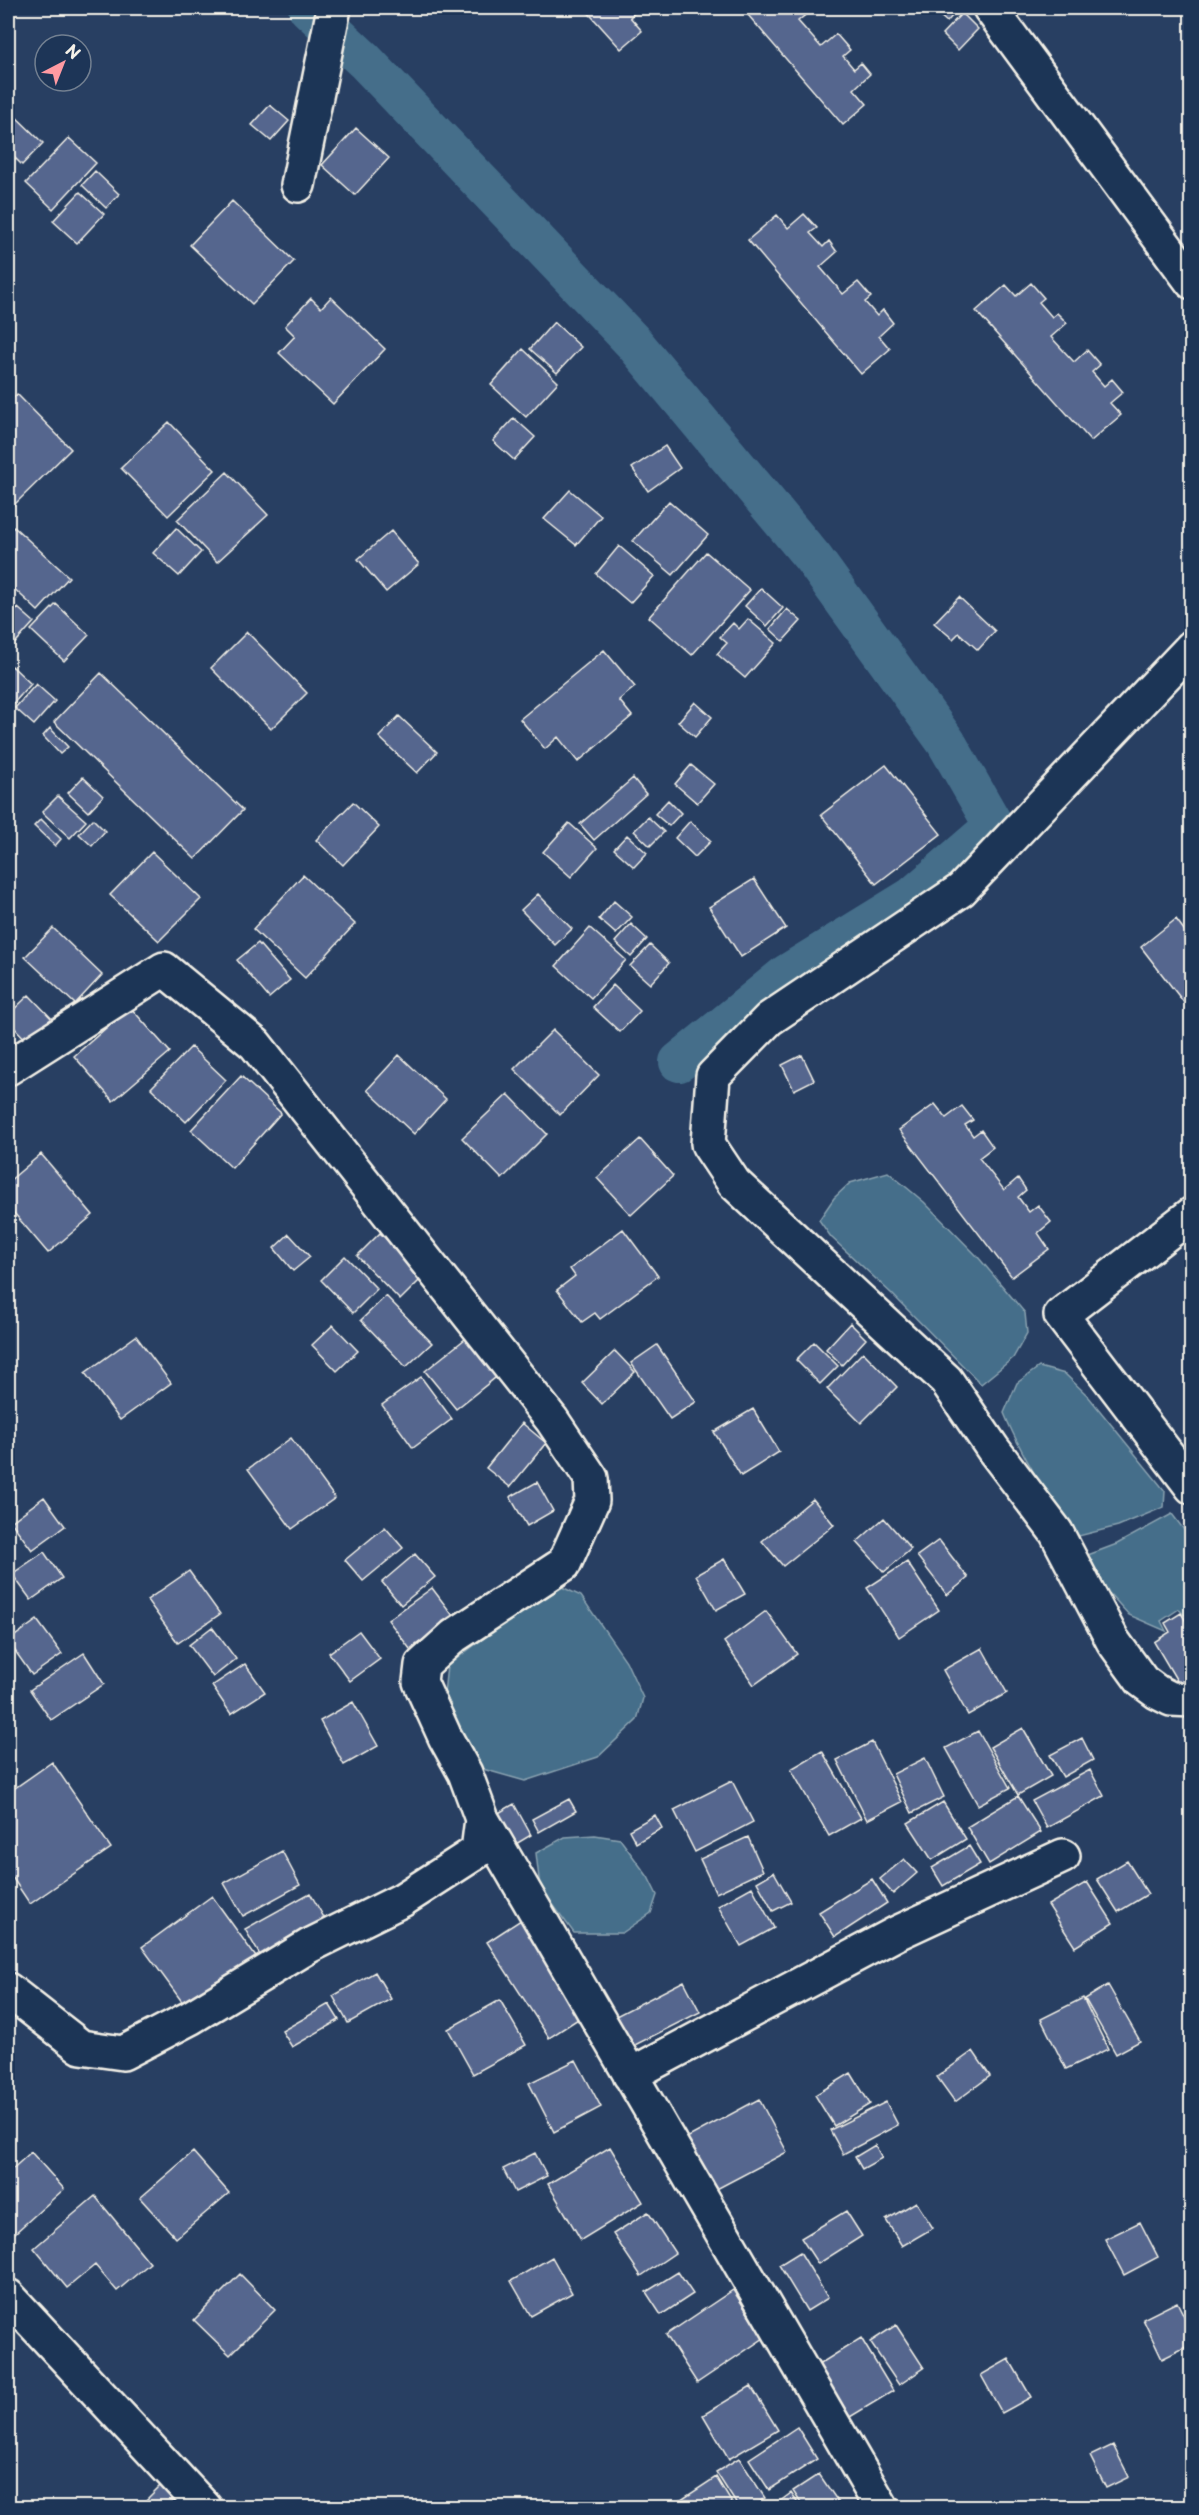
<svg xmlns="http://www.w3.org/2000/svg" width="1199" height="2515" font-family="'Playpen Sans',sans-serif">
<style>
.water{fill:#446e8a;stroke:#8aa2b0;stroke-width:1.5}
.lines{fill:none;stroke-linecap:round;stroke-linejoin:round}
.canal{stroke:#446e8a;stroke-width:40}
.building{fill:#55668e;stroke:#f4f1e8;stroke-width:1.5}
.street-casing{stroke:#f4f1e8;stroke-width:38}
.street{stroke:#1d3557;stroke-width:33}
</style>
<rect width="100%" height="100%" fill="#283f62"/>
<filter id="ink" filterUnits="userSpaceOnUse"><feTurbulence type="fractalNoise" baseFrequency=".0167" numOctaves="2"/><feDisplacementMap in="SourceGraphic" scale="12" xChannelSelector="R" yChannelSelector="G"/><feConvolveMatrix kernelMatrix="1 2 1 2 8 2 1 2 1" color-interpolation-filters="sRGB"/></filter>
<g filter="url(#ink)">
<path class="water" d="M888,1172L924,1202L978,1257L1025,1313L1027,1333L1013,1358L981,1384L892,1294L831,1237L819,1220L834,1198L850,1183Z
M1039,1367L1065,1374L1088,1396L1165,1491L1164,1507L1118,1526L1071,1538C1049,1496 1022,1457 1004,1413L1017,1383Z
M1172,1514L1191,1539V1610L1184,1615L1179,1609L1161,1621L1166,1631L1129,1615L1109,1593L1088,1555L1117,1544Z
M562,1587L581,1596L626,1661L643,1698L637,1720L598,1757L525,1781L483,1769L443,1703L447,1666L500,1626Z
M595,1835L620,1839L648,1877L657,1895L651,1913L622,1933H574L540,1887L536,1853L565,1837Z"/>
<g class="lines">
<path class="canal" d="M308,8L365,61L634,343L813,558L946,742L994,826L912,897L787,974L679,1062"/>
</g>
<path class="building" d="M584,8H641L630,17L642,31L621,49Z
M742,8H814L798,21L821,47L836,34L850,50L843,56L854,69L861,63L870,74L854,89L867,104L843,125Z
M931,8H959L947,22Z
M962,13L978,29L958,50L942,34Z
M270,105L289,121L271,141L252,125Z
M13,114L43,143L22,165L8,151V120Z
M356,128L389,158L355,195L322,165Z
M69,138L96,163L53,209L26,183Z
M95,171L119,194L106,208L82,185Z
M80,192L104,214L77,243L53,221Z
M232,201L294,261L252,304L190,245Z
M804,214L817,228L810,233L823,247L829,241L837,252L820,267L843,294L858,282L871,297L865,302L877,316L883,310L893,323L879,336L890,349L861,374L748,240L777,215L788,228Z
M1031,283L1044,298L1039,302L1052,317L1057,313L1067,323L1051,337L1074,362L1087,350L1100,365L1092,372L1104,386L1112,379L1123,392L1110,403L1121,415L1091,441L976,311L1006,285L1016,296Z
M331,297L385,349L333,404L279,353L295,336L285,326L311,298L321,308Z
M554,322L581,347L557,373L530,349Z
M523,349L558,382L526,417L491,385Z
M17,394L71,449L13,506L8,500V403Z
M514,418L535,437L514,460L493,441Z
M169,422L215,470L168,516L121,468Z
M665,446L680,468L648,491L632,468Z
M227,472L268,515L217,562L177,520Z
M570,490L601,516L576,545L544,519Z
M669,501L708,535L673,575L633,541Z
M14,527L69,577L38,611L8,583V533Z
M176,528L201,552L179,576L153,553Z
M391,531L419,564L386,592L358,559Z
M619,546L654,576L630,603L596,574Z
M706,552L750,590L692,655L649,617Z
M761,588L783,608L767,626L745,606Z
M959,597L995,631L978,650L959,633L953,639L934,623Z
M56,604L89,635L64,661L31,630Z
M18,608L34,622L8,651V620Z
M787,609L801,621L783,641L770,629Z
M748,619L776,643L745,678L717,654L727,643L720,637L733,623L739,629Z
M247,632L307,693L271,729L211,668Z
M604,650L635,687L619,700L632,716L578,762L558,737L545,749L520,719Z
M12,666L31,684L10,707L8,704V670Z
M101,673L243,810L195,859L54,722Z
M36,684L55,701L34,725L15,708Z
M695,702L712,717L695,737L678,722Z
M399,716L437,752L417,773L379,737Z
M50,728L68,747L60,754L43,736Z
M691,765L714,784L697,803L675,784Z
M886,765L941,834L876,884L821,815Z
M83,777L103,796L88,812L68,793Z
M633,778L646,794L594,840L580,824Z
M58,796L86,821L70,838L42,812Z
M668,800L681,813L669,826L655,814Z
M353,802L379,827L343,865L316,840Z
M648,817L664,832L650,846L634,831Z
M41,819L61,839L55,846L34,826Z
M93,819L105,831L92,846L79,834Z
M690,821L711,841L695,857L675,838Z
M569,823L597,848L571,877L543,852Z
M627,835L647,853L634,867L614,849Z
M152,852L201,899L159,941L110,895Z
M303,875L355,924L305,978L253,929Z
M754,879L786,928L741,957L709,907Z
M538,894L572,929L555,945L521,910Z
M614,901L632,917L616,934L599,919Z
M1176,919L1187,934L1192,931V1013L1141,947Z
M631,924L647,939L631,957L615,942Z
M53,928L102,975L75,1004L25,957Z
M590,928L626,960L591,998L556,966Z
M258,943L290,980L269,998L237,960Z
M650,945L669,963L650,984L630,966Z
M613,985L640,1011L620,1032L593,1007Z
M29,995L55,1022L31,1045L8,1021V1015Z
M130,1007L170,1052L113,1101L74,1056Z
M553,1030L599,1075L560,1115L514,1069Z
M191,1047L226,1080L186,1122L151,1088Z
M399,1055L446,1099L414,1134L367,1090Z
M802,1055L814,1080L794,1090L782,1065Z
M241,1076L281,1113L232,1168L191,1130Z
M508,1094L547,1134L502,1179L462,1138Z
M935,1104L946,1118L962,1106L973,1120L965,1125L973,1136L981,1130L993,1147L979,1158L1004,1190L1018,1178L1026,1190L1018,1197L1029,1212L1038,1205L1051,1222L1038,1233L1049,1249L1012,1277L899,1130Z
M640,1139L673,1176L631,1215L597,1178Z
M41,1154L93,1215L48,1253L8,1206V1182Z
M623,1229L658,1276L600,1319L595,1313L582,1322L557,1290L575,1276L570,1269Z
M380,1233L424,1276L400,1300L357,1256Z
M289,1234L310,1257L293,1271L274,1248Z
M345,1256L377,1289L353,1313L321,1280Z
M386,1296L432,1343L406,1367L361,1320Z
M850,1323L866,1339L842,1365L826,1349Z
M333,1325L358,1351L337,1371L312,1345Z
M470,1335L500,1374L456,1409L425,1371Z
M136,1336L171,1383L120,1420L85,1373Z
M814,1342L838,1366L820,1384L796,1360Z
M657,1345L696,1402L670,1419L631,1363Z
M615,1351L635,1372L602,1404L582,1383Z
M863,1352L897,1387L861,1423L827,1389Z
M421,1377L452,1419L413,1448L382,1405Z
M753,1409L779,1452L741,1476L714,1432Z
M522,1423L546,1443L510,1487L486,1468Z
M291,1438L335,1498L292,1529L248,1469Z
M537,1482L553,1511L527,1526L510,1497Z
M44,1497L65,1526L32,1550L11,1522Z
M813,1499L834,1525L783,1566L762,1541Z
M884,1518L911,1549L884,1572L857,1542Z
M385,1527L403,1548L363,1581L345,1560Z
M939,1540L968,1578L947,1595L917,1556Z
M44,1552L62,1578L31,1600L12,1574Z
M415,1554L435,1577L401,1605L382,1582Z
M724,1559L745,1594L716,1610L696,1575Z
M907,1562L939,1610L899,1637L867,1588Z
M189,1571L220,1614L178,1643L147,1600Z
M432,1588L454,1617L410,1649L388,1620Z
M766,1611L797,1654L754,1685L724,1642Z
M1181,1613L1187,1623L1192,1620V1686L1183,1691L1154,1642L1170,1632L1165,1623Z
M37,1620L62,1654L32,1675L8,1641Z
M212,1627L236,1659L213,1677L189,1645Z
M359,1631L380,1659L350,1681L329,1653Z
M982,1648L1007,1693L968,1715L943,1670Z
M84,1653L104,1684L51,1720L30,1690Z
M245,1664L265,1692L231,1714L212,1686Z
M353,1702L378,1746L344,1765L320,1721Z
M1023,1728L1051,1776L1018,1795L990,1747Z
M978,1731L1010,1788L978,1805L946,1748Z
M1082,1738L1093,1760L1063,1777L1050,1755Z
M872,1742L902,1802L867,1820L837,1760Z
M822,1751L861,1818L829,1836L791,1769Z
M925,1758L944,1797L912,1813L893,1774Z
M52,1762L111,1848L30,1904L8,1871V1793Z
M1090,1770L1104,1796L1047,1828L1032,1801Z
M732,1781L753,1822L695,1852L674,1810Z
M1018,1796L1041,1832L989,1864L967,1827Z
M569,1799L576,1811L539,1832L532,1819Z
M943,1802L966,1839L932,1860L908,1823Z
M514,1804L531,1835L506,1850L488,1819Z
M655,1815L662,1828L636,1843L629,1830Z
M748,1837L763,1871L716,1893L700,1859Z
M969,1846L980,1864L943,1886L932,1868Z
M282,1851L300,1885L243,1916L224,1883Z
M904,1859L917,1873L893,1894L880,1879Z
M1127,1861L1148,1894L1118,1912L1097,1879Z
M774,1872L791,1902L773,1911L757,1882Z
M872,1879L887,1903L835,1937L819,1912Z
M1087,1882L1113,1923L1075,1947L1048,1905Z
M752,1887L774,1928L741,1946L718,1906Z
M310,1893L330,1928L265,1964L245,1929Z
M212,1896L261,1964L191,2014L142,1947Z
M527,1916L589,2012L549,2038L487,1942Z
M375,1972L391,1999L348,2023L333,1996Z
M684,1981L700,2012L627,2049L612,2018Z
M1108,1985L1140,2041L1116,2054L1085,1999Z
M1083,1998L1108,2049L1066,2069L1041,2019Z
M500,2000L526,2045L473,2074L448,2029Z
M329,2004L339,2020L292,2047L282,2031Z
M973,2051L990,2076L955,2102L937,2077Z
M576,2060L601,2107L554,2132L529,2083Z
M851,2073L870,2104L834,2126L815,2095Z
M759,2099L787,2152L711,2192L683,2140Z
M886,2102L898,2125L843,2154L830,2130Z
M875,2145L882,2158L862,2169L855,2157Z
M610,2147L643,2202L581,2240L548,2184Z
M31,2152L64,2189L15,2233L8,2224V2173Z
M193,2152L229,2193L176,2238L140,2198Z
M535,2153L547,2176L515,2192L503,2169Z
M95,2196L150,2263L117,2291L95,2265L67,2288L34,2248Z
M916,2202L933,2228L902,2246L886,2220Z
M846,2211L862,2236L818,2264L801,2238Z
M648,2212L675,2253L641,2276L613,2234Z
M1140,2222L1158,2257L1124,2275L1105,2239Z
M800,2252L828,2298L807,2311L779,2265Z
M552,2257L572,2293L531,2316L511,2281Z
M678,2272L693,2294L661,2315L646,2292Z
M240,2274L275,2310L230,2355L194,2320Z
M733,2290L764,2338L697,2383L666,2335Z
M1177,2302L1192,2332V2344L1162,2359L1143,2319Z
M896,2325L924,2368L899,2385L870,2342Z
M861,2338L893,2391L850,2417L818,2365Z
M1009,2359L1031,2397L1002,2413L981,2375Z
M751,2386L778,2430L729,2459L703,2415Z
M797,2427L817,2459L769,2490L749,2459Z
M1113,2445L1129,2477L1106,2488L1090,2456Z
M739,2458L765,2498L750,2508H739L716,2472Z
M819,2474L839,2503L833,2508H804L793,2491Z
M716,2477L735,2508H669Z
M165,2481L191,2508H138Z
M791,2493L801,2508H771Z"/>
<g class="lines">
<defs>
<path id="street" d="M990,8L1192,282
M298,185L334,8
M1192,647L961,890L769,1019L713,1076L708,1144L734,1183L946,1380L993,1449L1056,1532L1113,1641L1142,1681L1157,1692L1171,1699L1192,1700
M8,1068L164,969L255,1044L552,1420L591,1478L592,1501L564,1564L454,1636L422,1665L420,1682L445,1737L465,1773L482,1819L478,1851L402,1900L309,1946L190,2018L123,2053L81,2047L8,1990
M1192,1214L1061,1315L1192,1487
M482,1819L882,2508
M630,2075L897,1933L1063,1856
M8,2296L205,2508"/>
</defs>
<use href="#street" class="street-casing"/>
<use href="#street" class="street"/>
</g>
</g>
<rect width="1199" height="2515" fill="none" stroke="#1d3557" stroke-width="30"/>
<rect x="15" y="15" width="1169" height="2485" fill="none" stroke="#f4f1e8" stroke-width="2" filter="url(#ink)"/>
<g transform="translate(63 63) rotate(42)"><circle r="28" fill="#1d3557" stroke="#738091" stroke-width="1.5"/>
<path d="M0-4.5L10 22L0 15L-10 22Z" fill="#ff9aa2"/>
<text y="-9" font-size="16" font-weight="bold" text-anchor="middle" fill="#f4f1e8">N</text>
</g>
</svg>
